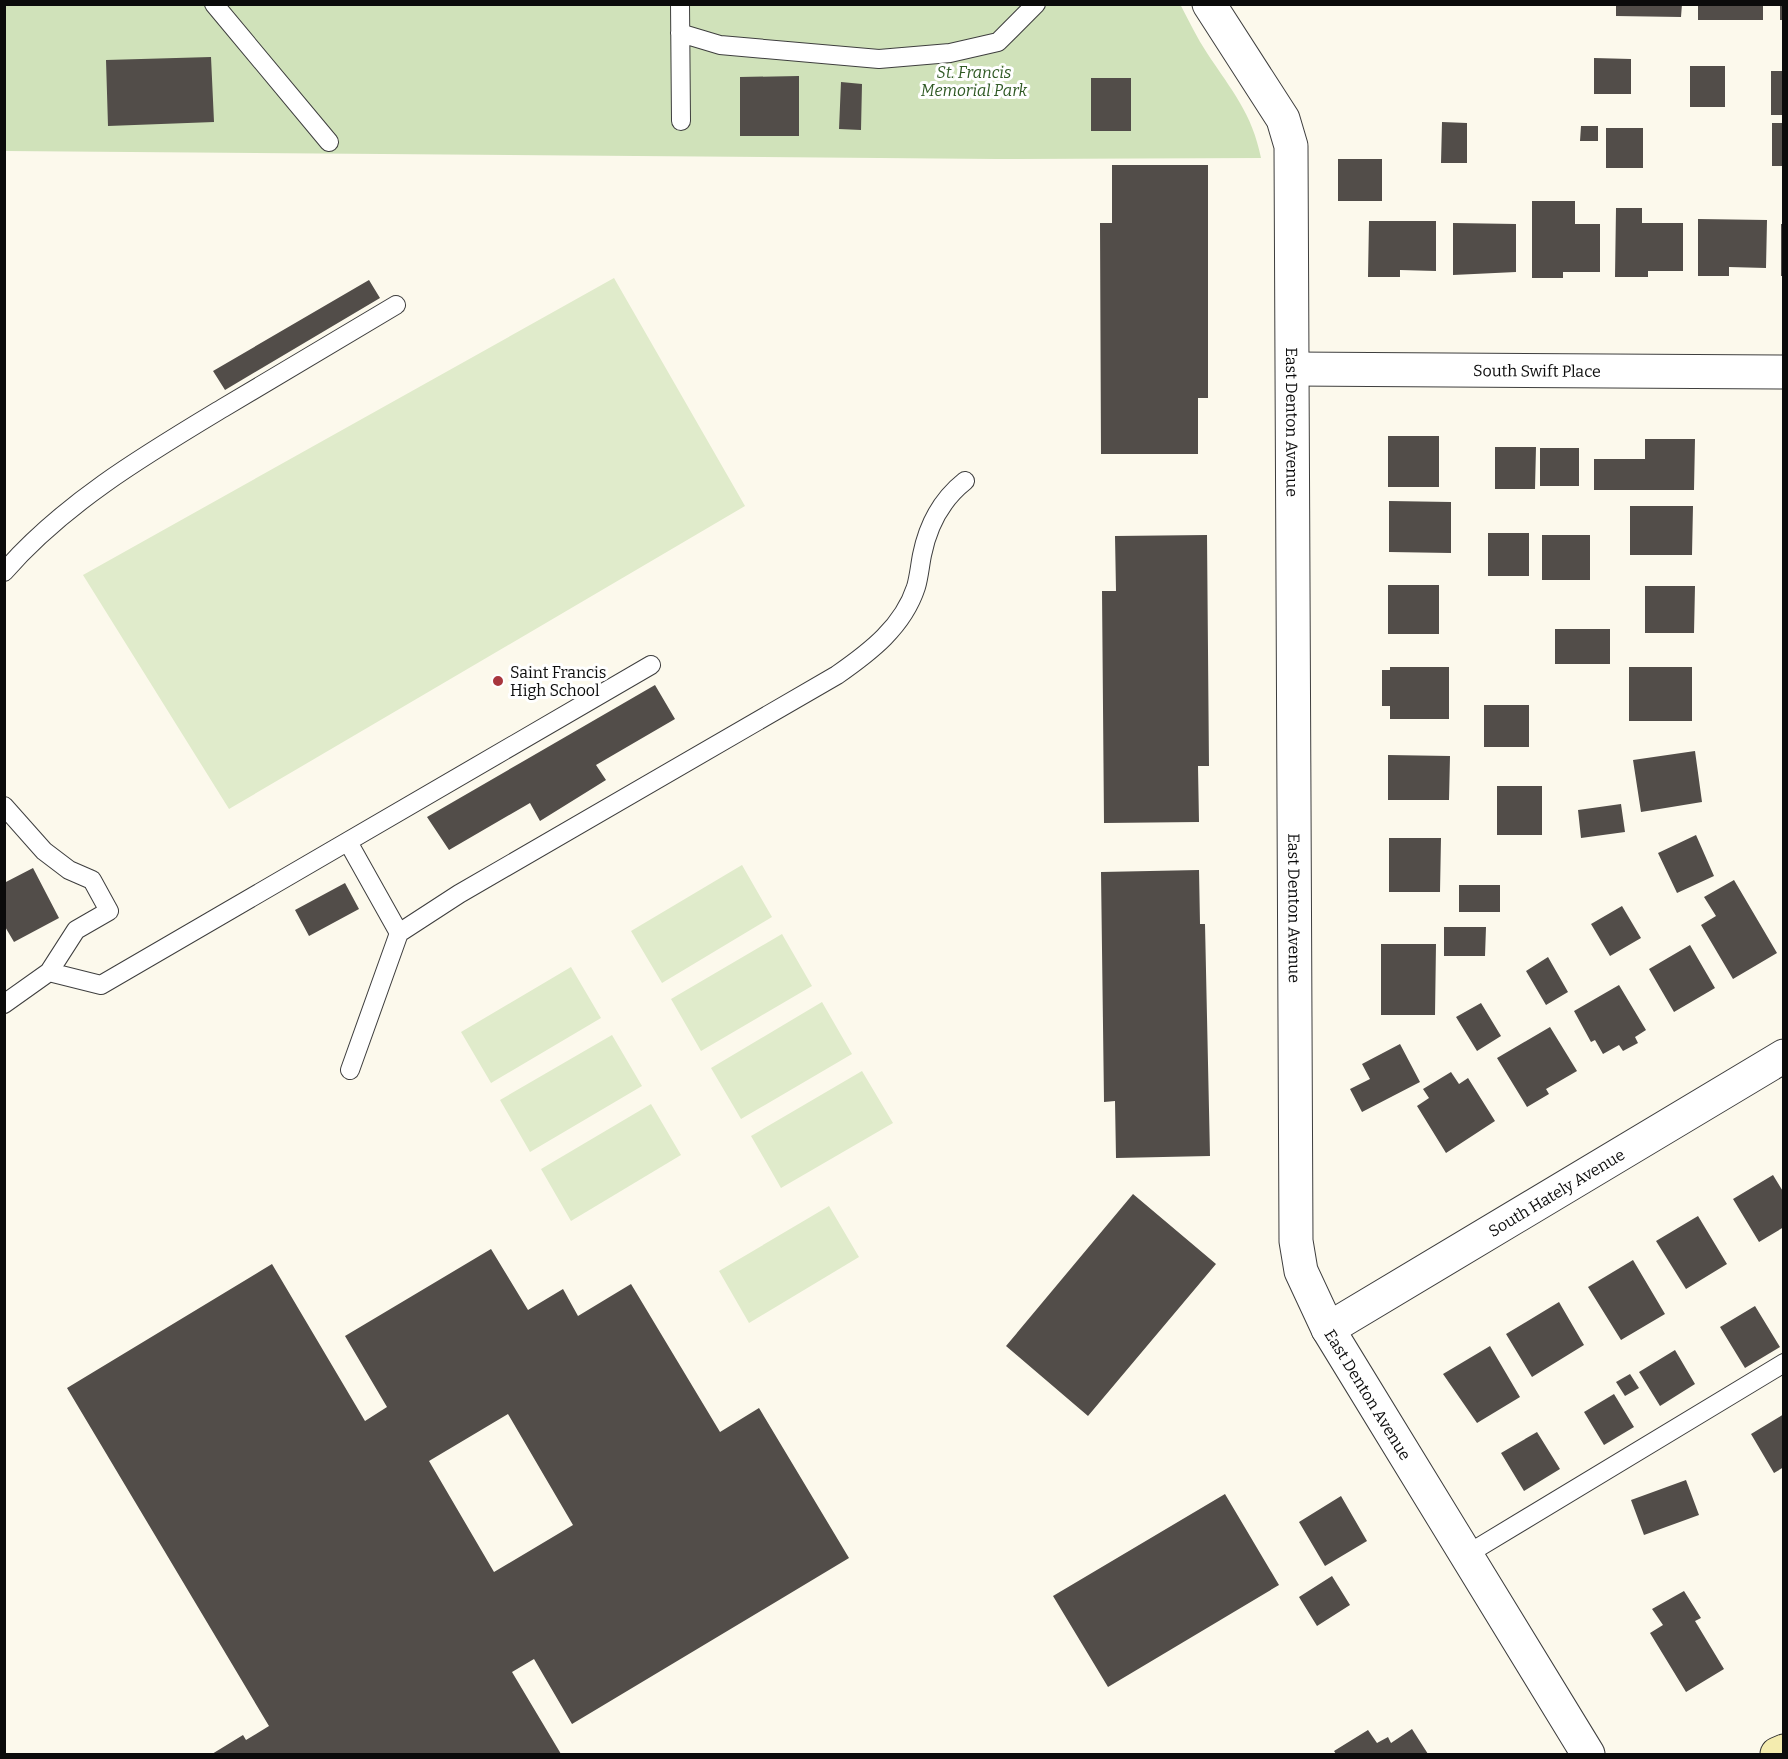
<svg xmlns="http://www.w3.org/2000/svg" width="1788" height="1759" font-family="Bitter,serif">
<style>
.green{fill:#d0e2ba}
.pitch{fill:#e0ebcb}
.building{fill:#524d49;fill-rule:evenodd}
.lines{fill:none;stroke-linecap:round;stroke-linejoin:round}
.lane-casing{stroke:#3e3e3e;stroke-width:20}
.street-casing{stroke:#3e3e3e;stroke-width:35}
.secondary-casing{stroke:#2d2d2d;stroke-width:35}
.lane{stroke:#fff;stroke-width:18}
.street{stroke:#fff;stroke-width:33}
.secondary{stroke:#f4ecaf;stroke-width:33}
.poi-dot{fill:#a8363d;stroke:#fff;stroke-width:2}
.labels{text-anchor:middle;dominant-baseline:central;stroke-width:6;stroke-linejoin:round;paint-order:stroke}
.park-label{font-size:16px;font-style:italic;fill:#305a25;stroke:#fff}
.street-label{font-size:16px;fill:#0b0b0b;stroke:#fff}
.poi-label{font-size:16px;fill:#0b0b0b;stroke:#fff;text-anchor:start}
</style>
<rect width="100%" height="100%" fill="#fcf9ec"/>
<path class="green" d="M1180,4C1189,21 1197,38 1207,53C1232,91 1252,113 1261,158L997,159L5,151V5Z"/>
<path class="pitch" d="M614,278L745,506L229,809L83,575Z
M742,865L772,917L662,983L631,931Z
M782,934L812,986L701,1051L671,999Z
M571,967L601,1018L491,1083L461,1032Z
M822,1002L852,1054L741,1119L711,1068Z
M612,1035L642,1086L530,1152L500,1100Z
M862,1071L893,1123L781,1188L751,1136Z
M651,1104L681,1155L571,1221L541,1169Z
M829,1206L859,1257L749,1323L719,1271Z"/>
<path class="building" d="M1616,4H1682L1681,17L1616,16Z
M1698,4H1763V20H1698Z
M1780,4H1784V20H1780Z
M211,57L214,122L108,126L106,60Z
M1594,58L1631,59V94H1594Z
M1690,66H1725V107H1690Z
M1771,71H1784V115H1771Z
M799,76V136H740V77Z
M1091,78H1131V131H1091Z
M841,82L862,84L861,130L839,129Z
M1442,122L1467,123V163H1441Z
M1772,123H1784V166H1772Z
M1581,126H1598V141H1580Z
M1606,128H1643V168H1606Z
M1338,159H1382V201H1338Z
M1112,165H1208V398H1198V454H1101L1100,223H1112Z
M1532,201H1575V224H1600V272H1563V278H1532Z
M1616,208H1642V223H1683V271H1648V277H1615Z
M1698,219L1767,220L1766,268L1729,267V276H1698Z
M1369,221H1436V271L1400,270V277H1368Z
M1453,223L1516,224V272L1453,275Z
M1781,224H1784V276H1781Z
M369,280L380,298L225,390L213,371Z
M1388,436H1439V487H1388Z
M1645,439H1695L1694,490H1594V459H1645Z
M1495,447H1536L1535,489H1495Z
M1540,448H1579V486H1540Z
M1389,501L1451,502V553L1389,552Z
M1630,506H1693L1692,555H1630Z
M1488,533H1529V576H1488Z
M1207,535L1209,766H1198L1199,822L1104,823L1102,591H1116L1115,536Z
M1542,535H1590V580H1542Z
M1388,585H1439V634H1388Z
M1645,586H1695L1694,633H1645Z
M1555,629H1610V664H1555Z
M1390,667H1449V719H1390V706H1382V670H1390Z
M1629,667H1692V721H1629Z
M655,685L675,719L596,765L606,780L540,821L530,803L449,850L427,817Z
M1484,705H1529V747H1484Z
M1695,751L1702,802L1641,812L1633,760Z
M1388,755L1450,756L1449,800H1388Z
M1497,786H1542V835H1497Z
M1621,804L1625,832L1581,838L1578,810Z
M1696,835L1714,876L1677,893L1658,853Z
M1389,838H1441L1440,892H1389Z
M33,868L59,918L14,942L4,925V883Z
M1199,870L1200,924H1205L1210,1156L1116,1158L1115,1101L1104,1102L1101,872Z
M1734,880L1777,953L1733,979L1701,925L1716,916L1704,897Z
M345,883L359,909L309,936L295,910Z
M1459,885H1500V912H1459Z
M1622,906L1641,938L1610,956L1591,924Z
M1444,927H1486L1485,956H1444Z
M1381,944H1436L1435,1015H1381Z
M1690,945L1715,988L1674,1012L1649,969Z
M1548,957L1568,992L1546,1005L1526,971Z
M1619,985L1646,1030L1635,1037L1638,1043L1623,1051L1619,1045L1603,1054L1595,1040L1591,1042L1574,1011Z
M1481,1003L1501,1036L1477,1051L1456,1017Z
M1550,1027L1577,1071L1546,1089L1549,1094L1527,1107L1497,1058Z
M1400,1044L1420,1082L1362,1112L1350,1089L1370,1079L1362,1064Z
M1451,1072L1459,1084L1468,1078L1495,1121L1446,1153L1417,1106L1429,1098L1423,1089Z
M1773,1175L1784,1193V1227L1759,1242L1733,1199Z
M1133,1194L1216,1264L1088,1416L1006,1346Z
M1698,1216L1727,1264L1686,1289L1656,1241Z
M491,1249L528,1310L563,1289L578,1316L631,1284L720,1432L759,1408L849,1558L572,1724L534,1659L512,1672L561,1754H212L243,1735L246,1740L269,1726L67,1388L272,1264L365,1421L387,1407L345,1336ZM508,1414L573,1525L494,1572L429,1461Z
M1633,1260L1665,1314L1621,1340L1588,1287Z
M1559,1302L1584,1345L1532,1377L1506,1334Z
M1755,1306L1780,1347L1745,1368L1720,1327Z
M1490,1346L1520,1397L1477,1423L1443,1374Z
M1675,1350L1695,1384L1660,1406L1639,1372Z
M1630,1374L1639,1388L1625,1396L1616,1382Z
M1614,1394L1634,1427L1604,1445L1584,1412Z
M1784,1414V1467L1774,1473L1751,1434Z
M1537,1432L1560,1469L1524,1491L1501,1453Z
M1686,1480L1699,1515L1644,1535L1631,1500Z
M1225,1494L1279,1585L1108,1687L1053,1596Z
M1341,1496L1367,1541L1325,1566L1299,1522Z
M1332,1576L1350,1605L1317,1626L1299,1597Z
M1684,1591L1701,1618L1695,1621L1724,1669L1686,1692L1650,1633L1663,1625L1652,1609Z
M1412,1729L1428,1754H1336L1334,1751L1368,1730L1377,1743L1388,1737L1391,1743Z"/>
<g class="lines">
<defs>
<path id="lane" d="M214,4L329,142
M680,4L681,121
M680,33L720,45L879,59L950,53L998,42L1036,4
M4,572C64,503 145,455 223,408C280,374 338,340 396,305
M4,806L44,851L69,870L92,880L109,911L76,930L49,972
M348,842L399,933L459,894L837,675C870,652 903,627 916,587C919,577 920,565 922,555C928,525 941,500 965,481
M4,1004L49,972L101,985L651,665
M350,1070L399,933
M1466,1555L1784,1363"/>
<g id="street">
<path id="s1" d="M1209,4L1283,119L1291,146L1296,1241L1301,1271L1328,1329L1588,1754"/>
<path id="s2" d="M1293,369L1784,372"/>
<path id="s3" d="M1328,1329L1784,1056"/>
</g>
<path id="secondary" d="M1777,1754L1784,1751"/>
</defs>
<use href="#lane" class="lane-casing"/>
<use href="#street" class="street-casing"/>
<use href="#secondary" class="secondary-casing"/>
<use href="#lane" class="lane"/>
<use href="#street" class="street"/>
<use href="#secondary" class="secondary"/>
</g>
<circle class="poi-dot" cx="498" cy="681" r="6"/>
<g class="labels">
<g class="park-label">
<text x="974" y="72">St. Francis<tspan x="974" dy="18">Memorial Park</tspan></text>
</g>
<g class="street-label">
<text stroke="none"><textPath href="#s2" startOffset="244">South Swift Place</textPath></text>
<text stroke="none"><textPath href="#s1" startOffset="441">East Denton Avenue</textPath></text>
<text stroke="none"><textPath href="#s1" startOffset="927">East Denton Avenue</textPath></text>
<text stroke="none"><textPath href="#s3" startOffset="266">South Hately Avenue</textPath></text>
<text stroke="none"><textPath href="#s1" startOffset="1431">East Denton Avenue</textPath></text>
</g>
<g class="poi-label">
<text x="510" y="672">Saint Francis<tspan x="510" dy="18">High School</tspan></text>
</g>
</g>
<rect width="1788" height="1759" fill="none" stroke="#0b0b0b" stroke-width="12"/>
</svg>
